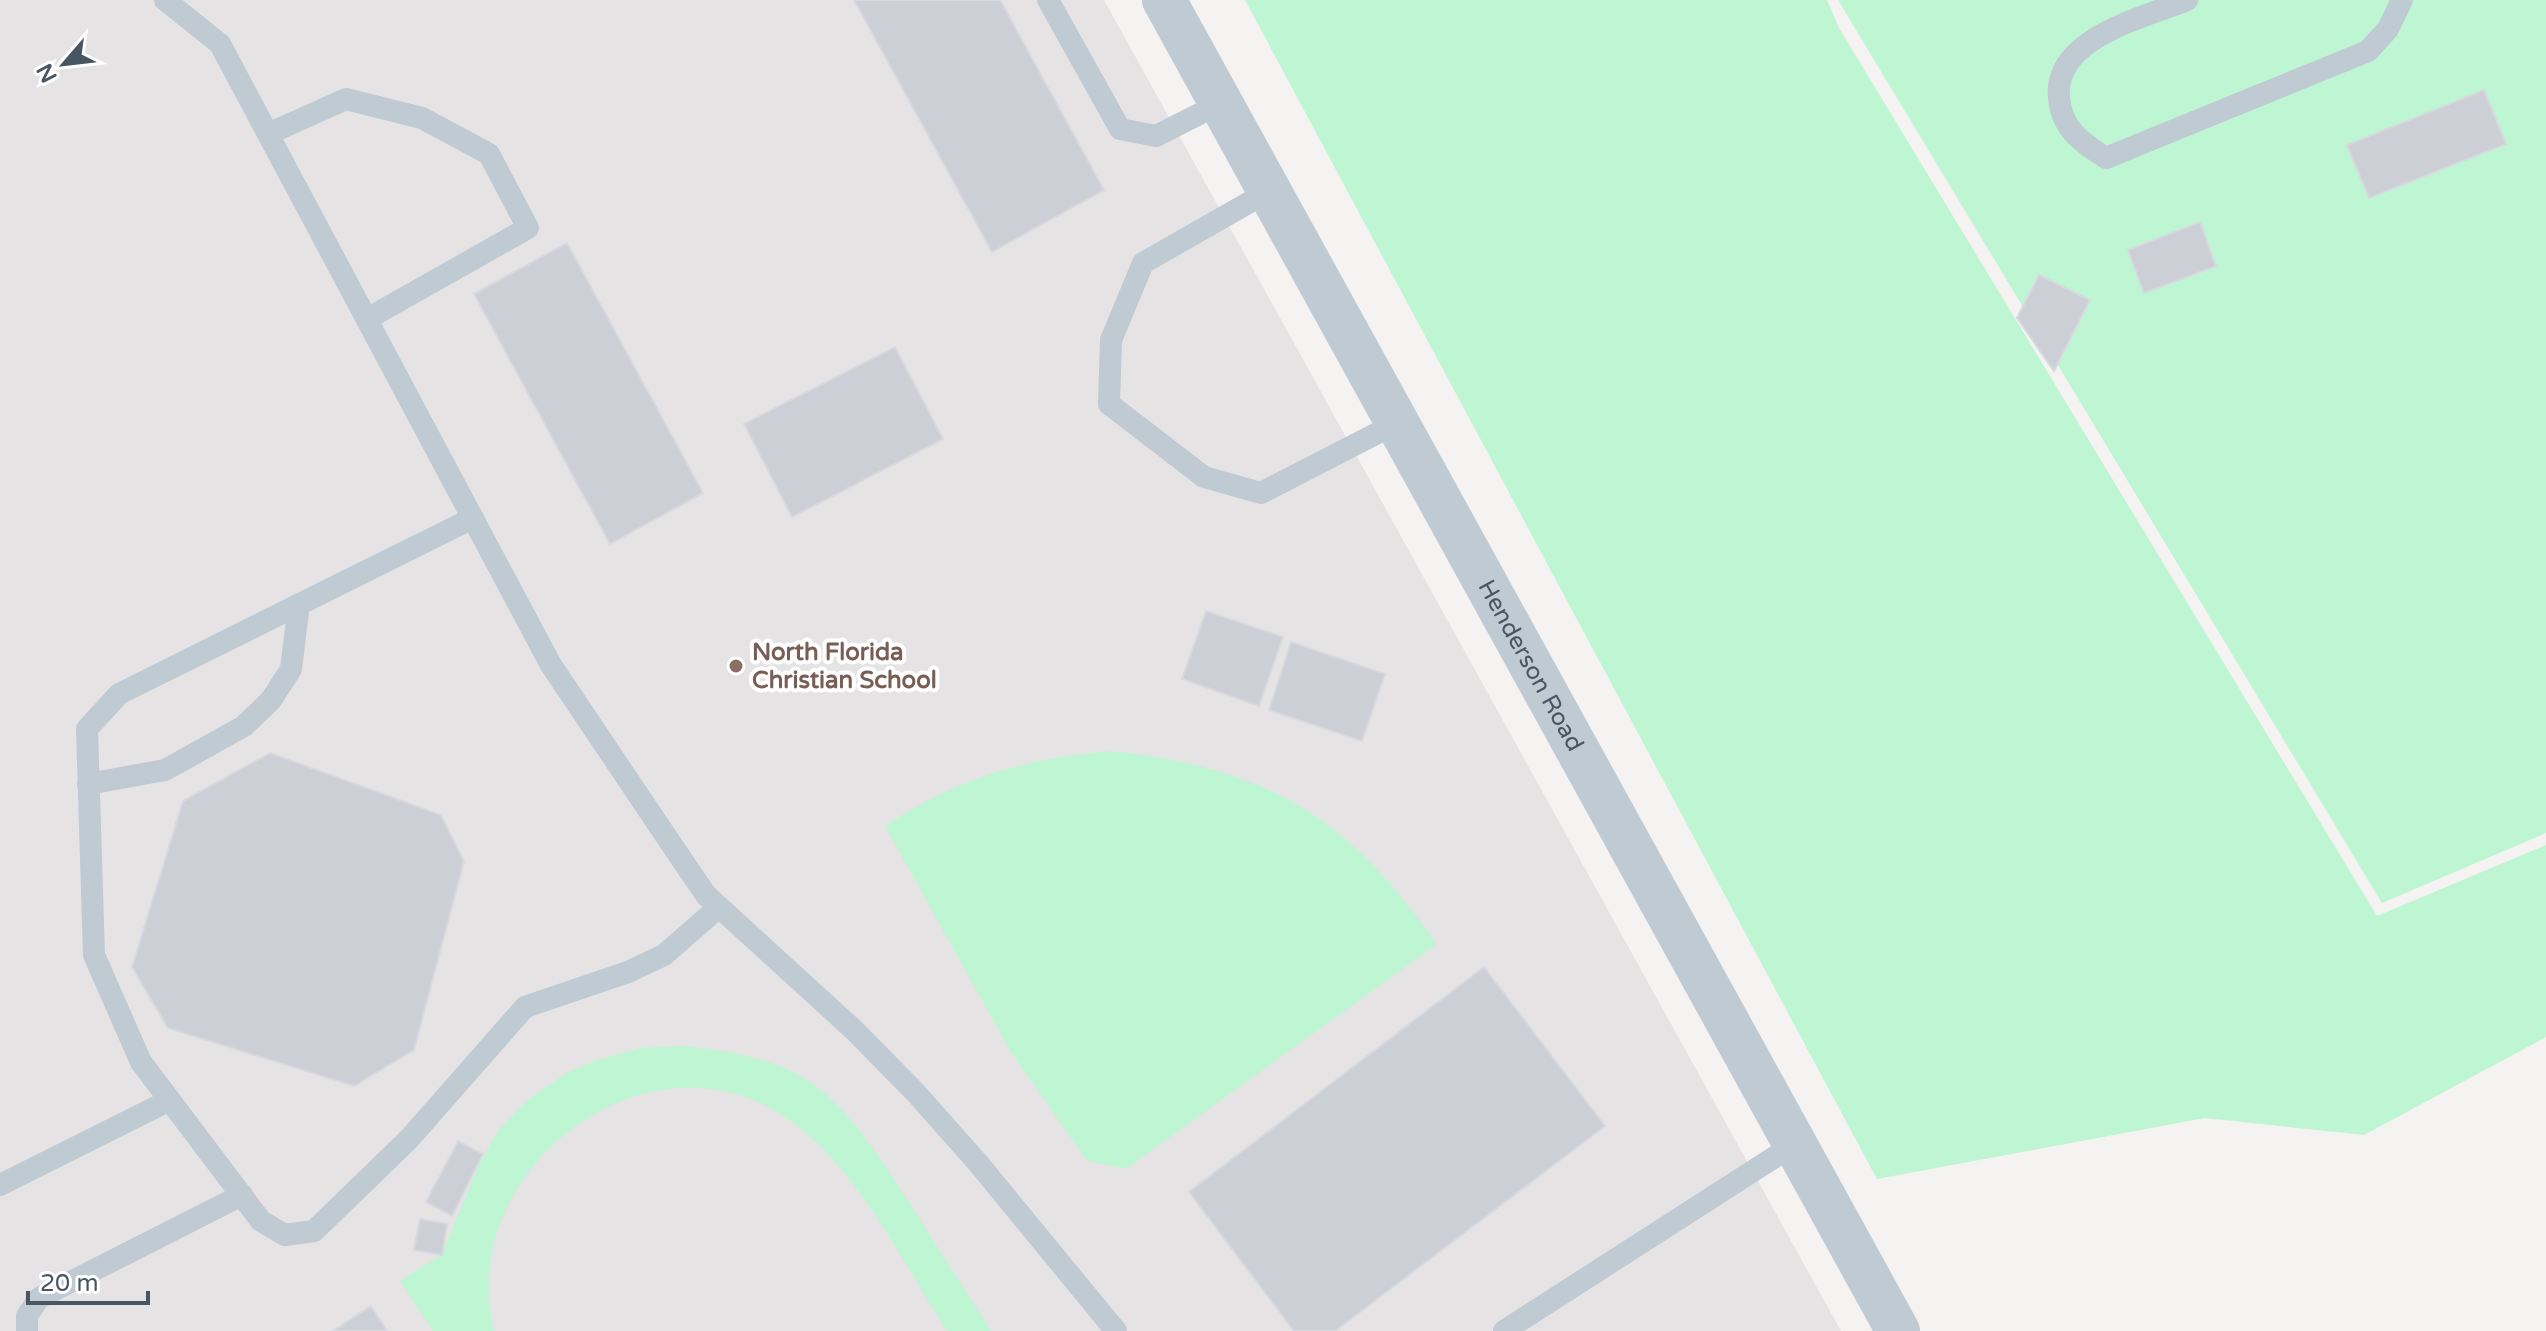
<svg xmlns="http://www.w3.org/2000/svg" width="2546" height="1331" font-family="'Varela Round',sans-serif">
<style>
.education{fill:#e6e3e4}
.green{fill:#bef5d2}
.building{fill:#cccfd5;stroke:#d6d9de;stroke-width:2}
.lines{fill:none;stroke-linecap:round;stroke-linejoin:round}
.service{stroke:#bfcad3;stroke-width:22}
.tertiary{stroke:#bfcad3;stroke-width:44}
.education-dot{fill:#8d6e63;stroke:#fff;stroke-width:3}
.labels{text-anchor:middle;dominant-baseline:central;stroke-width:8;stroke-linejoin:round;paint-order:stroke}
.education-label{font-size:24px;font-weight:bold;fill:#785e54;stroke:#fff;text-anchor:start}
.street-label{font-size:24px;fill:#485663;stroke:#fff}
</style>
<rect width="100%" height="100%" fill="#f5f2f2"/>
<path class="education" d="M0,0H1104L1841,1331H0Z"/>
<path class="green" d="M1245,0H1827L1839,28L2377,916L2546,845V1037L2364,1135L2205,1118L1877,1179Z
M1838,0H2546V833L2382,903Z
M1112,751C1269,769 1346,815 1437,944L1126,1169L1087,1161L1011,1052L885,826C958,778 1026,758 1112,751Z
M683,1046C727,1050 781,1059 817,1087C857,1119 884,1164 912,1207C938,1248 965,1290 991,1331H947C900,1258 853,1158 777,1112C637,1028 454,1176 494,1331H433L400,1281L442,1254L479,1165L498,1131L528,1100L568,1072L598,1060L641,1048Z"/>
<path class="building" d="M854,0H1000L1104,190L992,252Z
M2484,90L2506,144L2369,198L2347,145Z
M2200,222L2216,266L2144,293L2128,250Z
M567,243L703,493L610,544L474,294Z
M2039,275L2090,300L2054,371L2017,318Z
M895,347L943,439L792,517L744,424Z
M1206,611L1283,637L1259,706L1182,679Z
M1291,642L1385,674L1362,741L1269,710Z
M270,753L441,815L464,861L414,1050L354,1086L168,1028L132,967L183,801Z
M1484,967L1605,1126L1335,1331H1294L1189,1192Z
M458,1141L483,1154L452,1216L426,1202Z
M420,1219L447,1224L442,1255L414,1250Z
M371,1306L387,1331H333Z"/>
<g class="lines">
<path class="service" d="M165,0L220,44L551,665L678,854L706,895L854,1030L915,1092L978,1163L1116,1331
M1048,0L1120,129L1156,136L1221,103
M2187,0C2143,18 2053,38 2059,98C2062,129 2081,142 2106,158L2368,51L2388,29L2402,0
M268,134L346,99L422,118L489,154L528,228L367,319
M1269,191L1143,263L1111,340L1109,404L1204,477L1261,493L1397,423
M473,518L119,694L87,729L94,955L141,1062L261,1221L285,1235L314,1231L409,1139L525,1007L628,972L664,955L719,907
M88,784L165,770L244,726L271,700L291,669L299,604
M0,1185L170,1100
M27,1331V1316L39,1298L242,1195
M1504,1331L1795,1144"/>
<path class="tertiary" id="s1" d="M1164,0L1898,1331"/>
</g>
<circle class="education-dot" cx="736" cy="666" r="8"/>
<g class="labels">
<g class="education-label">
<text x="752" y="652">North Florida<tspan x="752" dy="28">Christian School</tspan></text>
</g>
<g class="street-label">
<text stroke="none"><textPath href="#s1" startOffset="760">Henderson Road</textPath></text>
</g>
</g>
<g transform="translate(64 64) rotate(242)" stroke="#ffffff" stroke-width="6" paint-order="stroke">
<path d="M0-6L14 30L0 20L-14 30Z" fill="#485663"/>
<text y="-12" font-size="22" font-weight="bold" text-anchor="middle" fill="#485663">N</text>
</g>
<path d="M28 1291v12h120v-12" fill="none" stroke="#485663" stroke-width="4"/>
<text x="40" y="1291" font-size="24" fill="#485663" stroke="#ffffff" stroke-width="6" paint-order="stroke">20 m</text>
</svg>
